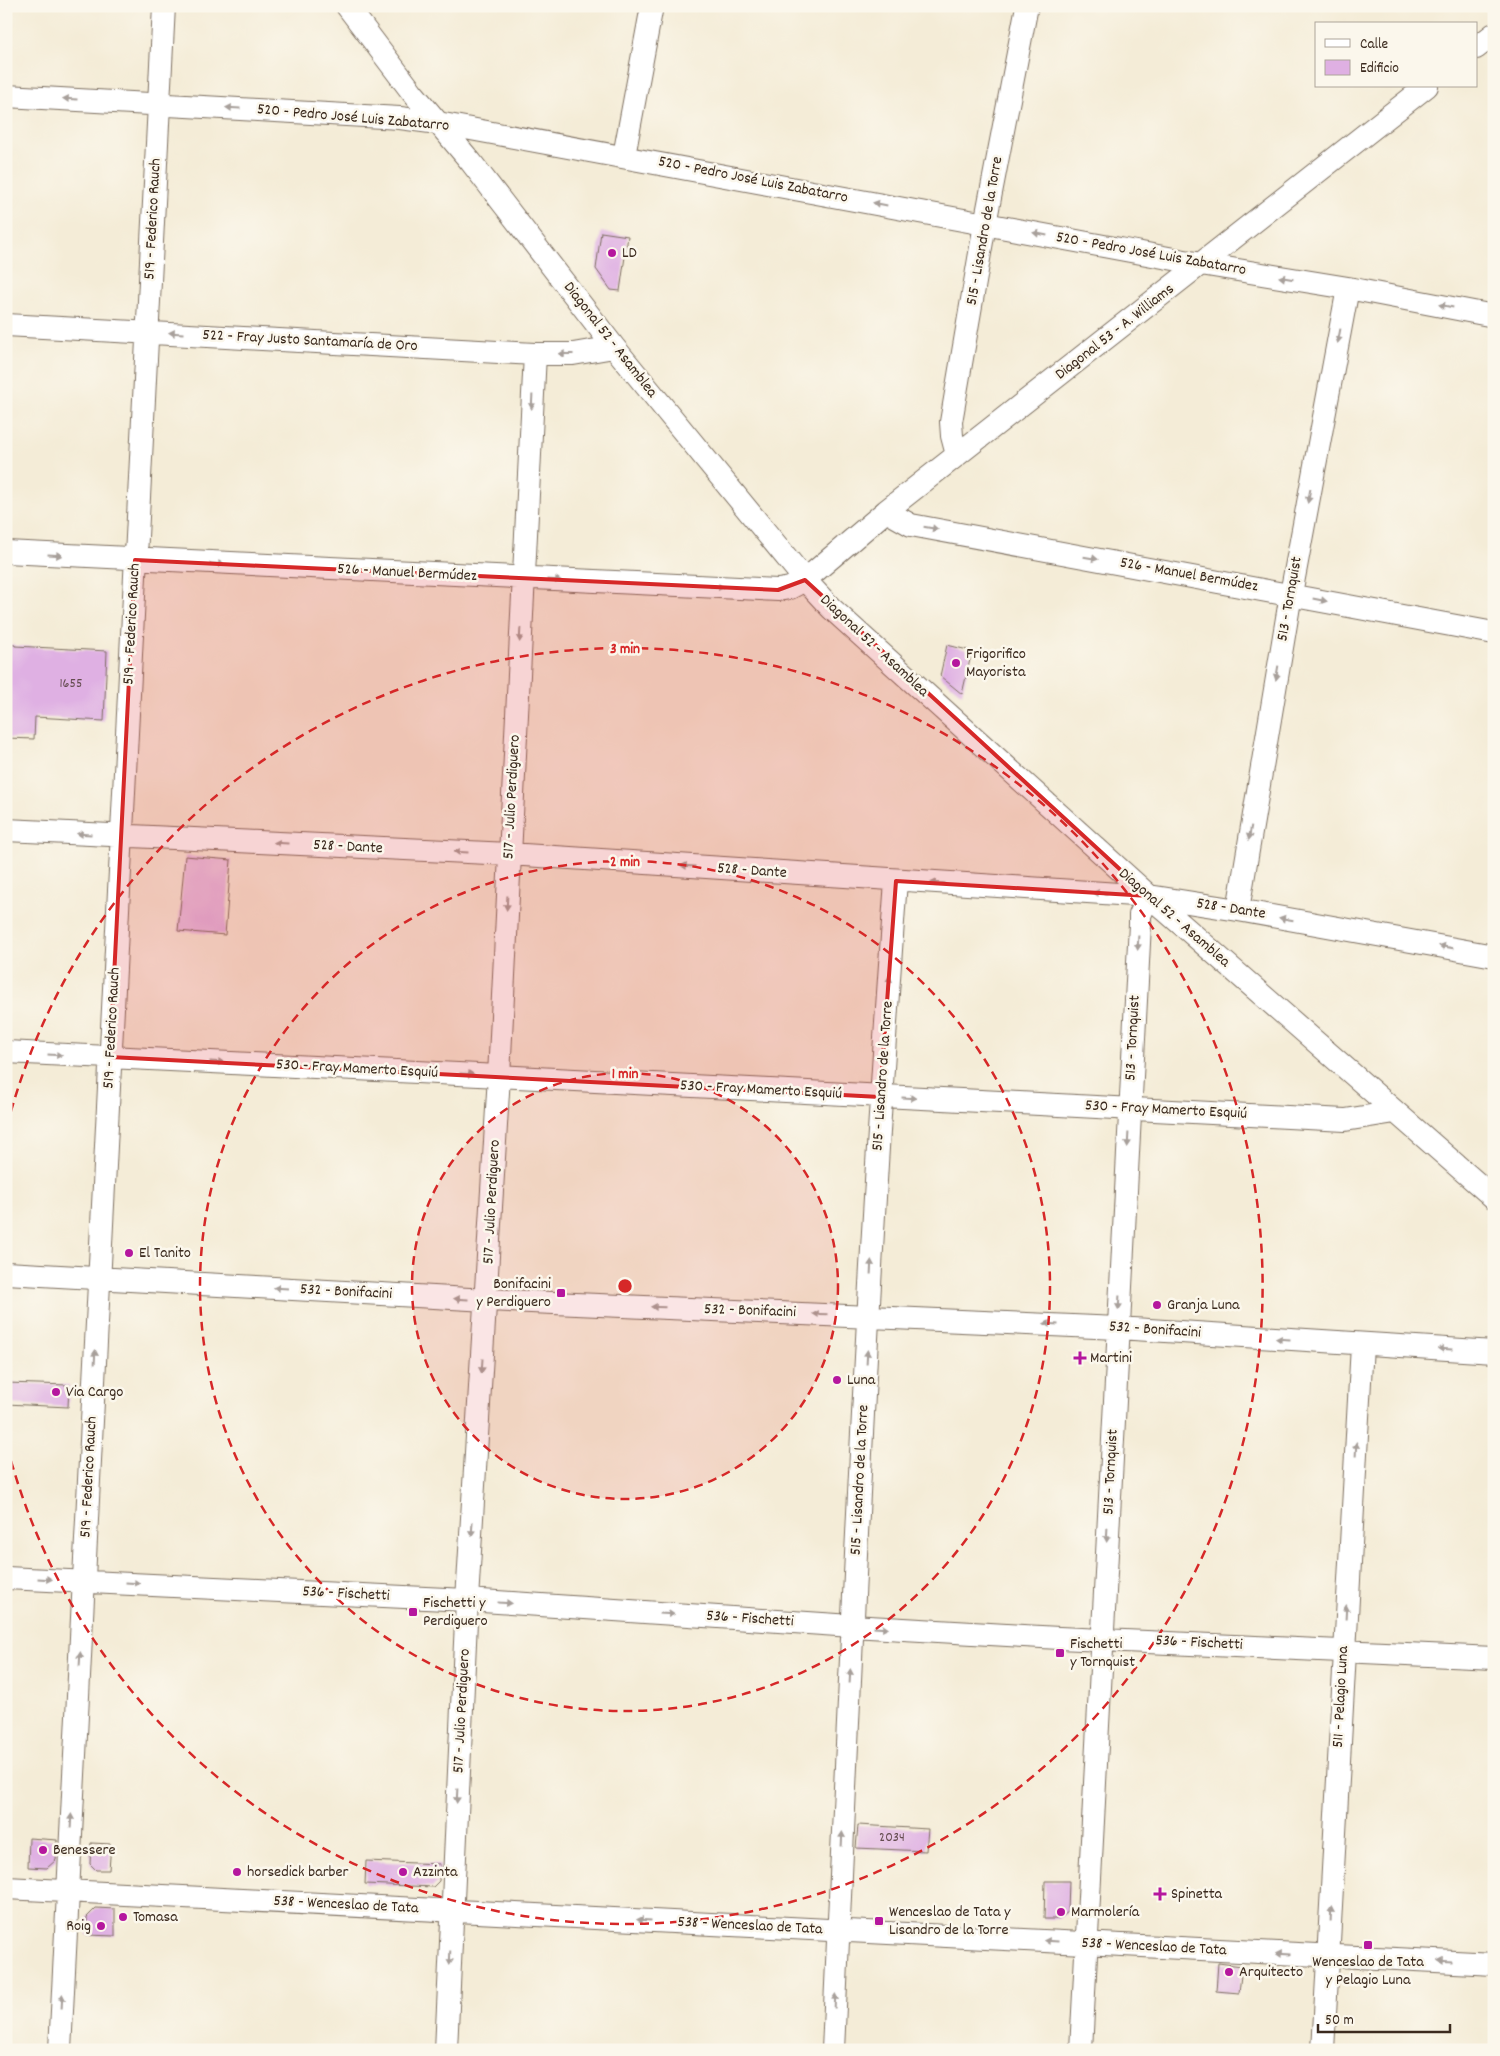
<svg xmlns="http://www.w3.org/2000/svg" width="1500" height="2056" font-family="Dekko,sans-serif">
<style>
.building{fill:#dfb0e3}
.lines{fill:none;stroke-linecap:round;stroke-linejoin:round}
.minor-casing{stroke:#7c6e5f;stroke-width:24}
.minor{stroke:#fff;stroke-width:22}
.oneway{fill:#a79f9a}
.marked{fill:#d62828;fill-opacity:0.2;stroke:#d62828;stroke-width:4;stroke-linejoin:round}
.ring{fill:none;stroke:#d62828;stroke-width:2.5;stroke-dasharray:9 6}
.poi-dot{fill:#b5179e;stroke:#fbf7ec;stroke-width:2}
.labels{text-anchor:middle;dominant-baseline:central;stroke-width:5;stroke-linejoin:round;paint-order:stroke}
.number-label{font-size:14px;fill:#644c4f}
.street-label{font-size:16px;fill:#3b2a1e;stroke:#fbf7ec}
.poi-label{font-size:16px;fill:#3b2a1e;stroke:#fbf7ec;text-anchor:start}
.centre{fill:#d62828;stroke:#fbf7ec;stroke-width:2.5}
.ring-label{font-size:15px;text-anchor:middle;font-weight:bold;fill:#d62828;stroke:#fbf7ec;stroke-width:5;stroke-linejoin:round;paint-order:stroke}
</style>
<rect width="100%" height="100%" fill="#fbf7ec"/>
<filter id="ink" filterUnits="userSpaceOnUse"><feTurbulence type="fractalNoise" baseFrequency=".02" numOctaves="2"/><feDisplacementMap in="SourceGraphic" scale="10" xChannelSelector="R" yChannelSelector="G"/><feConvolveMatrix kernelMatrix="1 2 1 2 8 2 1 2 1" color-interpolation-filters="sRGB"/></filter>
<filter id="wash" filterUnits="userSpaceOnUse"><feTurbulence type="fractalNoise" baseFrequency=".0096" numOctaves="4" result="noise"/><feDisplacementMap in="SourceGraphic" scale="20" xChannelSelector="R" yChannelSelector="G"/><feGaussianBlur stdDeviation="1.12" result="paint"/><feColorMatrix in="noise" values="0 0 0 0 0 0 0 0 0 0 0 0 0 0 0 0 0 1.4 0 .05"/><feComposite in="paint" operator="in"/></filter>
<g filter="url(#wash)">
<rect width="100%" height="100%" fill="#f4ecd7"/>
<g id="blocks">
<path class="building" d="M601,232L628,236L620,291L611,290L596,269Z
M6,644L15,645V646L107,651L104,721L35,717L34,739L6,738Z
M947,645L972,651L962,694L940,676Z
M185,856L231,860L225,935L178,931Z
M6,1383L69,1385L68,1407L6,1404Z
M858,1825L928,1829L926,1851L856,1848Z
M29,1838L57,1840L56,1860L47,1868L28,1867Z
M91,1843L111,1844L109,1870H96L90,1864Z
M366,1861L440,1864L439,1881L433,1887L365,1884Z
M1045,1881H1069L1068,1912L1059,1919H1044Z
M96,1908L115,1909V1936L87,1935V1917Z
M1218,1963L1242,1966L1239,1993L1216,1991Z"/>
</g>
</g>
<g filter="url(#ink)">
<use href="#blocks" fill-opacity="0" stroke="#7c6e5f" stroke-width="1"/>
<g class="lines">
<defs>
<path id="minor" d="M347,6L412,92L471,162L614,347L805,580L831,608L1149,896L1494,1198
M1476,48L1494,34
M6,96L400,118L438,123L1201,264L1348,288L1494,316
M624,156L652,6
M6,325L535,354H573L614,347
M957,455L952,436L951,422L985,224L1027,6
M886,511L911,525L1494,633
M6,552L778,590L790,588L805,580L886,511L1427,86
M6,830L509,854L1149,896L1238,910L1494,956
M1238,910L1291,594L1348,288
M6,1052L499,1076L1345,1120L1395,1112
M6,1273L487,1300L1118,1328L1494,1352
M6,1578L467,1600L852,1626L1059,1638L1494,1658
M6,1888L1494,1964
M60,2050L164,6
M446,2050L467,1600L499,1076L535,354
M833,2050C851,1660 867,1270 896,881
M1081,2050L1140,924V915L1149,896
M1323,2050L1362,1345"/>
</defs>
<use href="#minor" class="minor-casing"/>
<use href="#minor" class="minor"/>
</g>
<defs><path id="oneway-solid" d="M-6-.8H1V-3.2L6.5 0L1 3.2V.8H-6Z" transform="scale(1.25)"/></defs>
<g class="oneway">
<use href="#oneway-solid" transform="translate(70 99) rotate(-177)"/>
<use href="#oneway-solid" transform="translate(233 108) rotate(-177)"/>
<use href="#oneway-solid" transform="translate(880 204) rotate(-169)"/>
<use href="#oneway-solid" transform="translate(1040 234) rotate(-169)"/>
<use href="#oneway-solid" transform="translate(1286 278) rotate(-171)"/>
<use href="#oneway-solid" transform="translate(1446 306) rotate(-169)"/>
<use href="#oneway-solid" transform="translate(176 333) rotate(-177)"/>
<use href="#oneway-solid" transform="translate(1339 336) rotate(101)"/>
<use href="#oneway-solid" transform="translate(566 354) rotate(-180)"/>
<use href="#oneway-solid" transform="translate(532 402) rotate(93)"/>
<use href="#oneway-solid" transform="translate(1309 496) rotate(101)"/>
<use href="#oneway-solid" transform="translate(931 528) rotate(10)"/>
<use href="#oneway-solid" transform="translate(55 555) rotate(3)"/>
<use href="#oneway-solid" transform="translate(1091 558) rotate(10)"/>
<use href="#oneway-solid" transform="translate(217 564) rotate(3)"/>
<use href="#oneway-solid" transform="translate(554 580) rotate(3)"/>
<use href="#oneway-solid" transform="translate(717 587) rotate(3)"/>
<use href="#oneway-solid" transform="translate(1320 600) rotate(11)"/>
<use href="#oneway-solid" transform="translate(520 635) rotate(93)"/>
<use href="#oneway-solid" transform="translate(1277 673) rotate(100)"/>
<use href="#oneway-solid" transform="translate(1250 833) rotate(100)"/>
<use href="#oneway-solid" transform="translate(84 834) rotate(-177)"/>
<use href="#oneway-solid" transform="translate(281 843) rotate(-177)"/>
<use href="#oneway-solid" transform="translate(461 852) rotate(-177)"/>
<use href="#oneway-solid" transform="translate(688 866) rotate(-176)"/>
<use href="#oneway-solid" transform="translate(938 883) rotate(-176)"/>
<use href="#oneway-solid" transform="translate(1100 893) rotate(-176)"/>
<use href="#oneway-solid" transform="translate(507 903) rotate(93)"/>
<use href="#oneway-solid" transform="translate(1286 919) rotate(-170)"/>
<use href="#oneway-solid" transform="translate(1138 943) rotate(93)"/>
<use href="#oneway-solid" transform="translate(1446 947) rotate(-170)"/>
<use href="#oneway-solid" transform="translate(889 983) rotate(-86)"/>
<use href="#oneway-solid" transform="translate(55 1055) rotate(3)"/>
<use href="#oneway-solid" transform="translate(217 1062) rotate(3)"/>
<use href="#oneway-solid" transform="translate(467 1074) rotate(3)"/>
<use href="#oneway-solid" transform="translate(909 1098) rotate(3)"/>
<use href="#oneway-solid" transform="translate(1128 1140) rotate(93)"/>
<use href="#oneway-solid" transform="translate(871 1267) rotate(-87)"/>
<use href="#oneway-solid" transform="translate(281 1288) rotate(-177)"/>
<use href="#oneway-solid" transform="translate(461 1299) rotate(-177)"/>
<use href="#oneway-solid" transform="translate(1119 1303) rotate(93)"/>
<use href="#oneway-solid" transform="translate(658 1307) rotate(-178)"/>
<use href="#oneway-solid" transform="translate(820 1314) rotate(-178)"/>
<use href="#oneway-solid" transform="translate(1051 1324) rotate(-177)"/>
<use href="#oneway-solid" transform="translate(1283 1339) rotate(-176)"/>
<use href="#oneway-solid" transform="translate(1445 1349) rotate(-177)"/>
<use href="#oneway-solid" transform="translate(95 1357) rotate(-87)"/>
<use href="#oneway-solid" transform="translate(867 1357) rotate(-87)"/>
<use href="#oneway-solid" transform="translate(482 1366) rotate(94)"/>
<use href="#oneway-solid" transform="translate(1356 1449) rotate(-87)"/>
<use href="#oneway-solid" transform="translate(472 1529) rotate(94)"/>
<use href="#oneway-solid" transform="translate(1107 1535) rotate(93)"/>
<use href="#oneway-solid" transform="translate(45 1579) rotate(3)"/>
<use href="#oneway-solid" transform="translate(133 1583) rotate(3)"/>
<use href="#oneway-solid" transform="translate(505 1603) rotate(4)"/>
<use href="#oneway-solid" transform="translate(1346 1612) rotate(-87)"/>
<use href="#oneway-solid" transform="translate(667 1614) rotate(4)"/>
<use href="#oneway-solid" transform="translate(881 1628) rotate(3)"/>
<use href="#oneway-solid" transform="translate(80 1659) rotate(-87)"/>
<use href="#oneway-solid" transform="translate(850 1676) rotate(-87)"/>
<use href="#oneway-solid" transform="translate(457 1796) rotate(93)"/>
<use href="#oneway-solid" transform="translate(71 1821) rotate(-87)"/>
<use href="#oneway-solid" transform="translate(842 1839) rotate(-87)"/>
<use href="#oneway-solid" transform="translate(1331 1914) rotate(-87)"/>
<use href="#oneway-solid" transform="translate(644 1920) rotate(-177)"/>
<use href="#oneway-solid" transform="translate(1051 1941) rotate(-177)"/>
<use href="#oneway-solid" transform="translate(1283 1954) rotate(-177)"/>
<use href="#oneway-solid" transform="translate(450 1958) rotate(92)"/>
<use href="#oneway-solid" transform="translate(1445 1961) rotate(-177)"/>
<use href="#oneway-solid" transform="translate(62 2001) rotate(-87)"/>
<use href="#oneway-solid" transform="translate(835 2001) rotate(-87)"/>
</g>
</g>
<path class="marked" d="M135,560L778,590L805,580L1149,896L896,881L880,1097L110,1057Z"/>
<circle cx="625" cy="1286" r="213" fill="#d62828" fill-opacity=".12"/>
<g class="ring">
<circle cx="625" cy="1286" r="213"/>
<circle cx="625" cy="1286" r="425"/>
<path d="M7 1126A638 638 0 1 1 7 1446"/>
</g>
<g class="poi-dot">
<circle cx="612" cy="253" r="5"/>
<circle cx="956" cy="663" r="5"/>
<circle cx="129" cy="1253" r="5"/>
<rect x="556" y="1288" width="10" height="10" rx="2.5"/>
<circle cx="1157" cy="1305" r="5"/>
<path d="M1077.5 1350.5h5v5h5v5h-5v5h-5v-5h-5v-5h5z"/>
<circle cx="837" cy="1380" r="5"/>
<circle cx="56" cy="1392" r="5"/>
<rect x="408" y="1607" width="10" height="10" rx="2.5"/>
<rect x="1055" y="1648" width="10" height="10" rx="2.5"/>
<circle cx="43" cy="1850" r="5"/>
<circle cx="237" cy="1872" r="5"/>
<circle cx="403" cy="1872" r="5"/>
<path d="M1157.5 1886.5h5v5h5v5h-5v5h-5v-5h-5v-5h5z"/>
<circle cx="1061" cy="1912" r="5"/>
<circle cx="123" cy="1917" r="5"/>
<rect x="874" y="1916" width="10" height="10" rx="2.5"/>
<circle cx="101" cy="1926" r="5"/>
<rect x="1363" y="1940" width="10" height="10" rx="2.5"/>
<circle cx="1229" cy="1972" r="5"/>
</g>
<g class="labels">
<g class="number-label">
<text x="71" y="684">1655</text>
<text x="892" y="1838">2034</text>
</g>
<g class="street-label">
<text transform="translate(353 118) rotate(5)">520 - Pedro José Luis Zabatarro</text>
<text transform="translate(753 180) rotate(11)">520 - Pedro José Luis Zabatarro</text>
<text transform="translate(153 219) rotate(-87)">519 - Federico Rauch</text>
<text transform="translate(985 231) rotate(-80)">515 - Lisandro de la Torre</text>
<text transform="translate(1151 254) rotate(10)">520 - Pedro José Luis Zabatarro</text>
<text transform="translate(1115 332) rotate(-38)">Diagonal 53 - A. Williams</text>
<text transform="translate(610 340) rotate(52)">Diagonal 52 - Asamblea</text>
<text transform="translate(310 341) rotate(3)">522 - Fray Justo Santamaría de Oro</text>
<text transform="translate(407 573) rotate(3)">526 - Manuel Bermúdez</text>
<text transform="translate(1189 575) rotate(10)">526 - Manuel Bermúdez</text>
<text transform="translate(1290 599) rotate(-80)">513 - Tornquist</text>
<text transform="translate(132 624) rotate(-87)">519 - Federico Rauch</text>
<text transform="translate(874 646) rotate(43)">Diagonal 52 - Asamblea</text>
<text transform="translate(512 797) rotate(-87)">517 - Julio Perdiguero</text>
<text transform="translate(348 847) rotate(3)">528 - Dante</text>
<text transform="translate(752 871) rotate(4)">528 - Dante</text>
<text transform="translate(1231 909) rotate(9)">528 - Dante</text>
<text transform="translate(1174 918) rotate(41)">Diagonal 52 - Asamblea</text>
<text transform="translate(112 1028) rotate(-87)">519 - Federico Rauch</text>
<text transform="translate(1133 1038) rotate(-87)">513 - Tornquist</text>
<text transform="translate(357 1069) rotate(3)">530 - Fray Mamerto Esquiú</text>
<text transform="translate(883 1076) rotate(-86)">515 - Lisandro de la Torre</text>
<text transform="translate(761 1090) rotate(3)">530 - Fray Mamerto Esquiú</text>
<text transform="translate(1166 1110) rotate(3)">530 - Fray Mamerto Esquiú</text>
<text transform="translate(492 1202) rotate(-87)">517 - Julio Perdiguero</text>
<text transform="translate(346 1292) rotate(3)">532 - Bonifacini</text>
<text transform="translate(750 1311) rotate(2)">532 - Bonifacini</text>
<text transform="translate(1155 1330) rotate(4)">532 - Bonifacini</text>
<text transform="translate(1111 1472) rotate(-87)">513 - Tornquist</text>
<text transform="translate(89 1477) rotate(-87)">519 - Federico Rauch</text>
<text transform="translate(860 1480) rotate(-87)">515 - Lisandro de la Torre</text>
<text transform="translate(346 1594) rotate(3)">536 - Fischetti</text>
<text transform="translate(750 1619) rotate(4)">536 - Fischetti</text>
<text transform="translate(1199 1643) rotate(3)">536 - Fischetti</text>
<text transform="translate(1341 1697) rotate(-87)">511 - Pelagio Luna</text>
<text transform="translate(462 1711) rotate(-87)">517 - Julio Perdiguero</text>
<text transform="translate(346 1905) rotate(3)">538 - Wenceslao de Tata</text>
<text transform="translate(750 1926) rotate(3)">538 - Wenceslao de Tata</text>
<text transform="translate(1154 1947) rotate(3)">538 - Wenceslao de Tata</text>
</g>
<g class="poi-label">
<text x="622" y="253">LD</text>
<text x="966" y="654">Frigorifico<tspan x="966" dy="18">Mayorista</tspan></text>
<text x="139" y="1253">El Tanito</text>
<text x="551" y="1284" text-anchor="end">Bonifacini<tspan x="551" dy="18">y Perdiguero</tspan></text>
<text x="1167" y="1305">Granja Luna</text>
<text x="1090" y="1358">Martini</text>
<text x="847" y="1380">Luna</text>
<text x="66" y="1392">Via Cargo</text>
<text x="423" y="1603">Fischetti y<tspan x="423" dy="18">Perdiguero</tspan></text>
<text x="1070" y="1644">Fischetti<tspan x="1070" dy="18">y Tornquist</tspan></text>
<text x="53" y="1850">Benessere</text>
<text x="247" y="1872">horsedick barber</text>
<text x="413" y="1872">Azzinta</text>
<text x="1171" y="1894">Spinetta</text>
<text x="889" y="1912">Wenceslao de Tata y<tspan x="889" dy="18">Lisandro de la Torre</tspan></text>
<text x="1071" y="1912">Marmolería</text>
<text x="133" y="1917">Tomasa</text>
<text x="91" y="1926" text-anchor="end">Roig</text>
<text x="1368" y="1962" text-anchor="middle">Wenceslao de Tata<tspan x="1368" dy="18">y Pelagio Luna</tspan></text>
<text x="1239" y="1972">Arquitecto</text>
</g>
</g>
<circle cx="625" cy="1286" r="8" class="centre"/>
<g class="ring-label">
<text x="625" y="653">3 min</text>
<text x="625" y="866">2 min</text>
<text x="625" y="1078">1 min</text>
</g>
<rect width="1500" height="2056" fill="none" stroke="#fbf7ec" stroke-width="25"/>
<rect x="1315" y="22" width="162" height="65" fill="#fbf7ec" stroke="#aea59a"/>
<rect x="1325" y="39" width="25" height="8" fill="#ffffff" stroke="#aea59a"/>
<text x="1360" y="48" font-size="15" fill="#3b2a1e">Calle</text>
<rect x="1325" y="60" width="25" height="15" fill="#dfb0e3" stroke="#aea59a"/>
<text x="1360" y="72" font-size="15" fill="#3b2a1e">Edificio</text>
<path d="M1318 2024v8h132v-8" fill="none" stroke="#3b2a1e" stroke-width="2.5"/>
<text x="1325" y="2024" font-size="15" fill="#3b2a1e" stroke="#fbf7ec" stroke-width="4" paint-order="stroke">50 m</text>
</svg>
